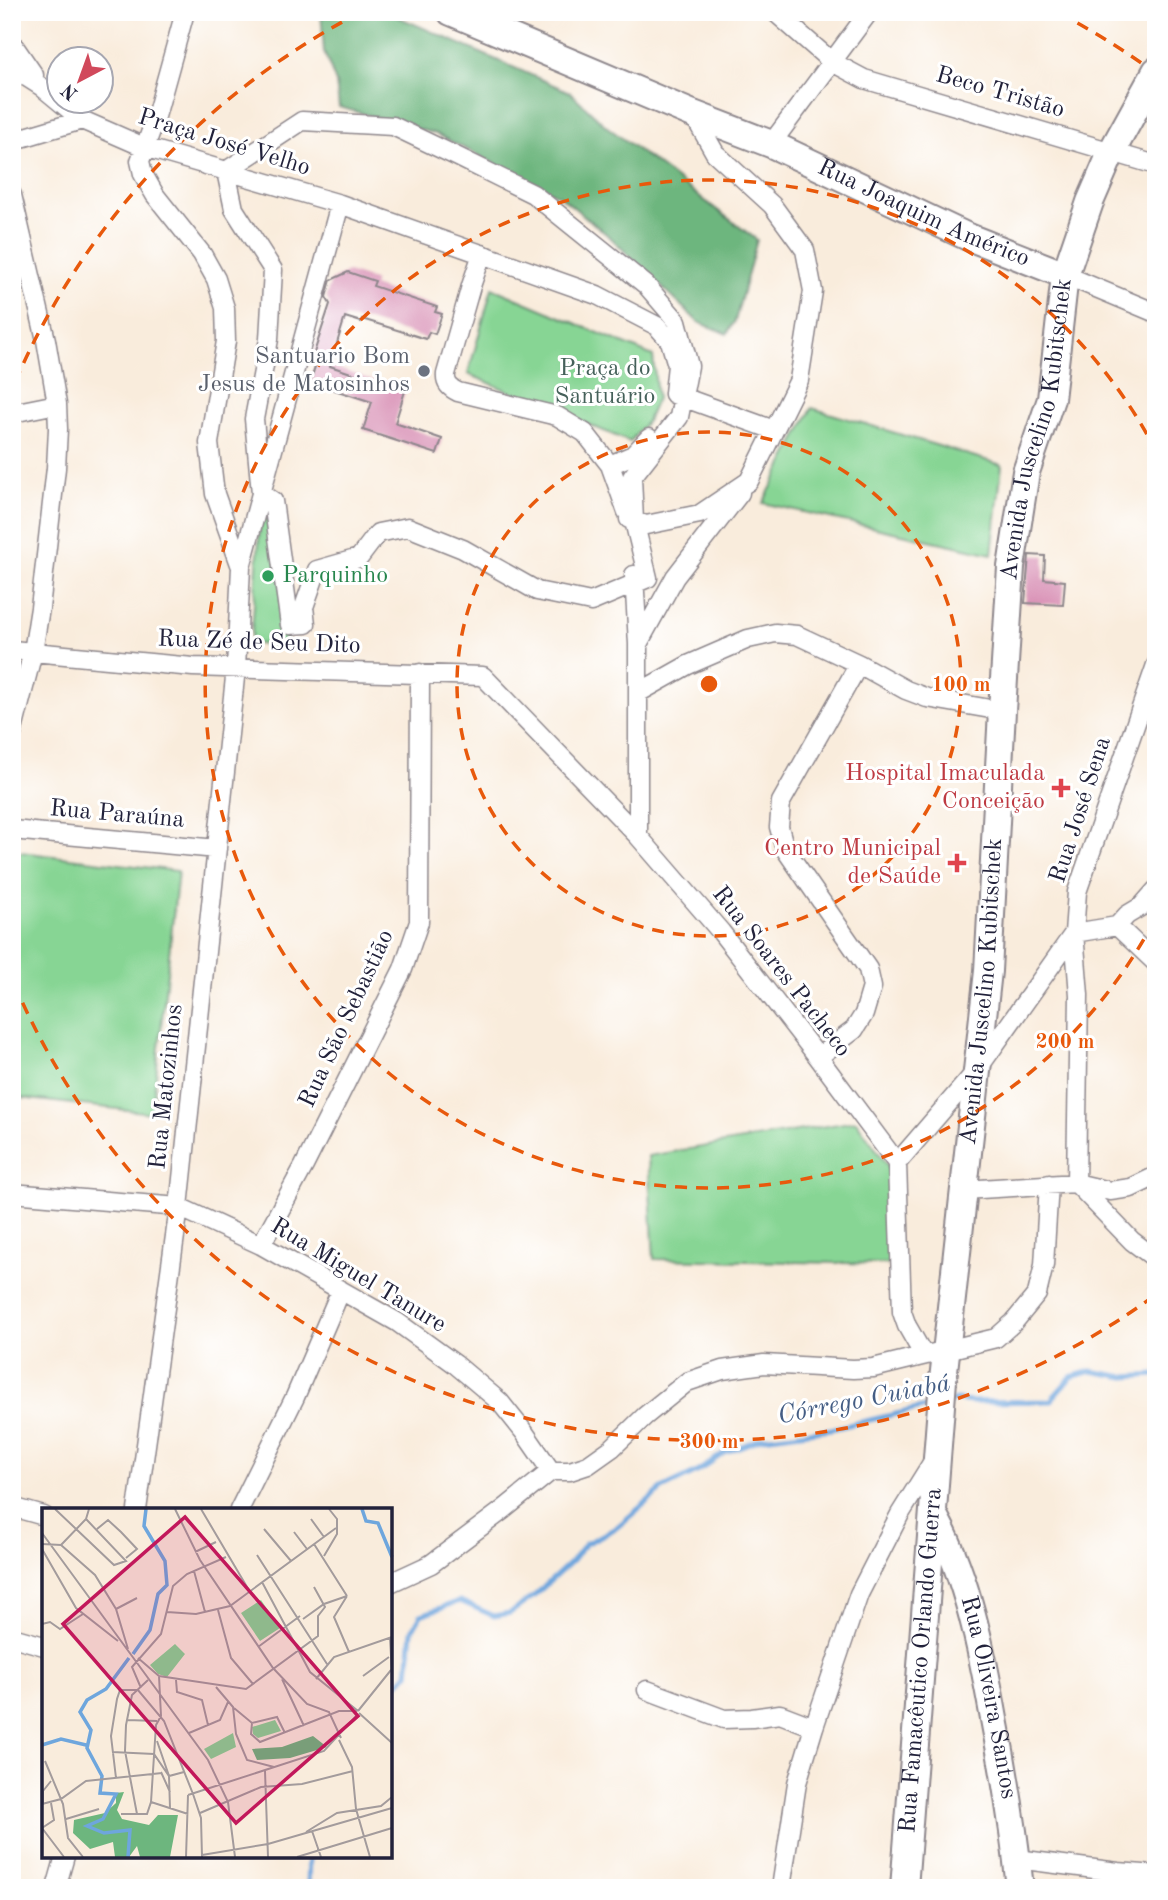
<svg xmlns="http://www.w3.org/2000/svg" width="1168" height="1900" font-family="'Old Standard TT',serif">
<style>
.green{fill:#87d594;stroke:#547c68;stroke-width:2}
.forest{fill:#6db67e;stroke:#486c5c;stroke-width:2}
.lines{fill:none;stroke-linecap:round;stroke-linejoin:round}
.stream{stroke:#6ea6dd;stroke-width:5}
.building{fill:#da94b8}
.street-casing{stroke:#8e878c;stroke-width:21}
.secondary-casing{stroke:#8e878c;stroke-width:30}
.street{stroke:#fff;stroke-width:18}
.secondary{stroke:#fff;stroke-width:26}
.ring{fill:none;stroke:#e8590c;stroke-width:3.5;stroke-dasharray:12 9}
.worship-dot{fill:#6b7280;stroke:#fff;stroke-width:2.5}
.leisure-dot{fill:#2e9e5b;stroke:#fff;stroke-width:2.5}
.health-dot{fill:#e0444e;stroke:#fff;stroke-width:2.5}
.labels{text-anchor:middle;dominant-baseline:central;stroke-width:6;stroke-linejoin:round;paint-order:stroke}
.street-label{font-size:24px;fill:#22223b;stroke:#fff}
.worship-label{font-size:24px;fill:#5b616d;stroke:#fff;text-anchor:end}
.park-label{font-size:24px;fill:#45615a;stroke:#fff}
.leisure-label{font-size:24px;fill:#27864d;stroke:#fff;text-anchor:start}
.health-label{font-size:24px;fill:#be3a42;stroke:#fff;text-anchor:end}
.water-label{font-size:26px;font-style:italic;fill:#445d84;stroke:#fff}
.inset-river{fill:none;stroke:#6ea6dd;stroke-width:3.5}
.inset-road{fill:none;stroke:#a39b9c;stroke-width:2}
.view{fill:#c2185b;fill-opacity:0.15;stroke:#c2185b;stroke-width:3.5}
.inset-edge{fill:none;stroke:#22223b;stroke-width:3.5}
.centre{fill:#e8590c;stroke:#fff;stroke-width:3.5}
.ring-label{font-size:21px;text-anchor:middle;font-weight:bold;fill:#e8590c;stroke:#fff;stroke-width:6;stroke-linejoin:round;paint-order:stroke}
</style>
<rect width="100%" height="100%" fill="#fff"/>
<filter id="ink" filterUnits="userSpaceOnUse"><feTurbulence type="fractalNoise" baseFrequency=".0143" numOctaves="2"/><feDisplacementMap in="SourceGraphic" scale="14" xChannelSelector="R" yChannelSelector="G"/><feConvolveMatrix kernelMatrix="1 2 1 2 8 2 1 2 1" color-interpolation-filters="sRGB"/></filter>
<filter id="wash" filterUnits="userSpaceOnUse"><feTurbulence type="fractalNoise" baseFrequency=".00686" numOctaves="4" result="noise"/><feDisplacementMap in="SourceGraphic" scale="28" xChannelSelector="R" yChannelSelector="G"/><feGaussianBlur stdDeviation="1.57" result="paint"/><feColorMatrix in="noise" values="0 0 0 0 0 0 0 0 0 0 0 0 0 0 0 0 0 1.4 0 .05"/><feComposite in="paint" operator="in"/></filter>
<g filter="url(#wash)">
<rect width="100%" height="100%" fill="#f9ecdc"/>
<path class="green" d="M492,288L653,356L657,398L647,421L630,442L468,374Z
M812,408L1002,465L992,554L763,503Z
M266,510L280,573L287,648L251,643L260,527Z
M12,851L178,871L152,1113L12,1097Z
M856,1121L888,1166L893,1175L890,1264L654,1259L648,1156Z"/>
<path class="forest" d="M321,12H387L570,92L606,126L757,240L735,321L727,334L698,322L611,238L560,196L436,134L339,107L336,83L324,52Z"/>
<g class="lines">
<path class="stream" d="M948,1402L957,1400L971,1402L1050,1401L1071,1377L1091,1371L1125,1377L1156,1375
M390,1690L408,1674L412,1631L421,1615L460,1601L494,1616L510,1613L534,1596L572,1561L585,1544L616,1528L662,1489L697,1472L724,1453L762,1438L831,1429L935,1405
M308,1888L309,1856"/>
</g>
<g id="blocks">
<path class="building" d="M348,272L375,281L373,286L437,307L435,312L442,314L435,334L429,332L426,339L362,319L361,322L345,317L330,366L405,391L395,423L442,439L437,454L363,430L372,402L310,382L318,358L313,356L330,304L326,297L331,280Z
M1029,555L1045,556L1044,579L1065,581L1063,605L1025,603Z"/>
</g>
</g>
<g filter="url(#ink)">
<use href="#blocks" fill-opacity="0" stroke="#8e878c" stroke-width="2"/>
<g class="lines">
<defs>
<path id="street" d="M775,12L832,62L864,79L1156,165
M12,43L34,75
M12,65L20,73L42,87L82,120L144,147L340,204L597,295L657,326L670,341L677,365L674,393
M302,121L393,126L458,157L533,194L646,285L677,321L689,366L679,417L632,477L634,521L648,578L591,602L537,591L463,549L408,527L378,533L359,558L317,570L304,607L306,624L290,625L273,501L261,493L254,419L269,339L273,270L234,209L226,171Z
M12,141L82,120
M771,144L869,12
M12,195L46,340L57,404L58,429L56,468L40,608L33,652L12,734
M482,254L471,286L446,374C445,384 450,388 458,392L557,416L585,433L610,465L627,512
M1065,275L1156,313
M674,394L774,430
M12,413L57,404
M610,465L633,455L649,438
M629,519L646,525L700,514L749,481L799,380L813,291L805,250L772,205L715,153L693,114
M241,567L340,204
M634,575L638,644
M12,650L193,667L483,676L638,836L721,932L818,1057L897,1163L902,1312L907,1326L923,1354
M1156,665L1077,892L1074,933L1079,995L1076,1183L1132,1241L1156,1259
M638,693L688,665L748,639L775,633L797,635L859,664L906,690L927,698L1002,711
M12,830L217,849
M638,836V644L675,577L740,493
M1117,926L1156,963
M818,1057L854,1030L864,1014L872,987L868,969L785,849L779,827L781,802L859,664
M897,1163L977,1070L1074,933L1117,926L1127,915L1142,906L1156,890
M964,1190L1076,1183L1110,1191L1131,1188L1156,1176
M12,1193L179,1207L261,1245L397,1322L455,1364L500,1402L524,1432L551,1471
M261,1245L304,1166L403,969L419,922L420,673
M12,1507L44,1516
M137,1510L179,1207L236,668L241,567L215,494L209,443L226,341L225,308L216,279L202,254L155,195L143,174L140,161L155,120L185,12
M239,1510L295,1397L341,1290
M390,1583L431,1564L503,1510L551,1471H570L588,1465L612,1448L645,1416L687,1382L722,1370L764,1364L853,1369L873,1368L996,1338L1014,1322L1037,1294L1044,1265L1049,1184
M12,1637L44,1646
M647,1690L724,1719L752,1718L780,1714L814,1727
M1017,1859L1118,1872L1156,1875
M56,1888L65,1856
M781,1888L797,1783L814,1727L859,1594L900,1514L935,1458"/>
<g id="secondary">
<path id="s1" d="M451,12L693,114L771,144L966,236L1065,275"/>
<path id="s2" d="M936,1519C968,1579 982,1652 994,1719C1005,1775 1014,1831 1020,1888"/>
<path id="s3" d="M904,1888L943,1380L988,971L1002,711L1011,567L1026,472L1051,399L1065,275L1090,202L1112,151L1156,71"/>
</g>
</defs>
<use href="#street" class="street-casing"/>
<use href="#secondary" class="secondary-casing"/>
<use href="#street" class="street"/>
<use href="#secondary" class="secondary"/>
</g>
</g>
<g class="ring">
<circle cx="709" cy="684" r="252"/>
<path d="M1154 921A504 504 0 1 1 1154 447"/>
<path d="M1154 1296A757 757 0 0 1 15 986M15 382A757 757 0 0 1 359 13M1059 13A757 757 0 0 1 1154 72"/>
</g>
<circle class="worship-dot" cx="424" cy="371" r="7"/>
<circle class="leisure-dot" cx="268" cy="576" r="7"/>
<g class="health-dot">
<path d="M1057.5 777.5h7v7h7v7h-7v7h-7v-7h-7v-7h7z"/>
<path d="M953.5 852.5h7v7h7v7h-7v7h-7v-7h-7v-7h7z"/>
</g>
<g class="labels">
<g class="street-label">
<text transform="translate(1000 93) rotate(16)">Beco Tristão</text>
<text transform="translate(224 143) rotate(17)">Praça José Velho</text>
<text stroke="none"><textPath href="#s1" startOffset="514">Rua Joaquim Américo</textPath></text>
<text stroke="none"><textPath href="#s3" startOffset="1466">Avenida Juscelino Kubitschek</textPath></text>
<text transform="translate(259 643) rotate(2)">Rua Zé de Seu Dito</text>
<text transform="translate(1081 810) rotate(-72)">Rua José Sena</text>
<text transform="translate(117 815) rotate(5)">Rua Paraúna</text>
<text transform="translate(781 972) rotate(52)">Rua Soares Pacheco</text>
<text stroke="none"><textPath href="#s3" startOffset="900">Avenida Juscelino Kubitschek</textPath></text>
<text transform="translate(347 1019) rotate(-65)">Rua São Sebastião</text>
<text transform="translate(167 1087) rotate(-84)">Rua Matozinhos</text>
<text transform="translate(358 1276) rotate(31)">Rua Miguel Tanure</text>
<text stroke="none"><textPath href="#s3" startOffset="228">Rua Famacêutico Orlando Guerra</textPath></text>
<text stroke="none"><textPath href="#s2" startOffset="187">Rua Oliveira Santos</textPath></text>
</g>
<g class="worship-label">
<text x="410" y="357">Santuario Bom<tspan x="410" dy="28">Jesus de Matosinhos</tspan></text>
</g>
<g class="park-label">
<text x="605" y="369">Praça do<tspan x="605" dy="28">Santuário</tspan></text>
</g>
<g class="leisure-label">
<text x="282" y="576">Parquinho</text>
</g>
<g class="health-label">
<text x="1045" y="774">Hospital Imaculada<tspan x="1045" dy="28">Conceição</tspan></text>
<text x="941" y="849">Centro Municipal<tspan x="941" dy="28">de Saúde</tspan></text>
</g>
<g class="water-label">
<text transform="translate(864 1400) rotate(-11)">Córrego Cuiabá</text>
</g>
</g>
<g transform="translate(42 1508)">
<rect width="350" height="350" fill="#f9ecdc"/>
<path d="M219,92L238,120L218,133L199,105ZM133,136L143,146L125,169L116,166L108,157ZM233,212L239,223L216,230L211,226L210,219ZM191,225L194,239L169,251L162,241Z" fill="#87d594"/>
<path d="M271,228L285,239L248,250L215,252L210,241L240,239ZM82,284L75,302L80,311L107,317L116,307H136L128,349H98L95,338L87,349H73L71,334L48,341L31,325L32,312L63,305L74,295V285Z" fill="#6db67e"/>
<path class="inset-river" d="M320,1L324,13L336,15L350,49M91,146L108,122L116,86L125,77L123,53L102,18L104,1M0,237L19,231L44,237M86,349L88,322L62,325L45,318L61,311L74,286L58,285L60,268L45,240L49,222L38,204L45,192L64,181L87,150"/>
<path class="inset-road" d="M13,1L72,57L84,53L44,11M133,1L158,52L231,160L265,196L287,204L299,230M159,1L208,84M269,11L282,29M55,21L66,12L79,24L95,41L84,50M222,21L249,53M252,24L265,41M0,25L166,252L186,294L193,349M0,36L19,37L53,67L74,101L86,141M272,36L305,88M19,37L44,11L47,1M0,41L34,100L76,133M153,44L174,34M215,47L285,156M282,48L295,26V11L287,1M152,63L163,104M220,74L268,164L316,203M305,88L292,109L307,144M74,101L95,90M176,102L189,150L211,176M125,104L154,106L188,98L294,20M261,111L282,96L305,88M0,116L8,114L18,121L41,106M348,130L350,166M216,139L258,108M96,150L117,168L204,181L276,128V108L283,99L272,79M321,168L347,149M240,171L262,218M274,171L292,149L350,129M134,172L135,184L160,192L166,217M174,179L191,199L194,226L205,252L232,259M99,180L90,159L119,126L131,78L145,66L184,49M192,200L210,215L235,209L243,225M316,203L349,162M317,205L350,235M85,212L115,213M210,215L209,226L218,234L297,203H315M147,225L178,212L186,194M297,232L310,259L314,301L328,349M115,233L127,268L128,300M70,244L112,246L127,268L142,264M3,253L21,296L26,330L41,349M223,263L226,349M119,264L128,284M74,270L69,228L75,191L78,182H96L122,213L151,286L159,310L160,349M146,287L282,243L315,207M109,294L146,306M1,295V283L9,273M0,296L19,291L44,273L120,265M158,305L219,279L260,276L311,263M79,306H105L109,294L114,217L119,208L117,168M95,306L83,243L84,217L90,187L106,172M24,311L57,301M0,320L22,349M0,320L12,312L9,295M270,323L279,349M264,324L295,305L339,298L350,289M160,347L226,336L350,300M144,349L146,287M255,349L350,320"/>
<path class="view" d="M143,9L316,208L194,315L21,116Z"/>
<rect width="350" height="350" class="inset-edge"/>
</g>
<circle cx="709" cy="684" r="10" class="centre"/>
<g class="ring-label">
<text x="961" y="691">100 m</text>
<text x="1065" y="1048">200 m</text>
<text x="709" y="1448">300 m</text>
</g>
<rect width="1168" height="1900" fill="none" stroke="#fff" stroke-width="42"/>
<g transform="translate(80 80) rotate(221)"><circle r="33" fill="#ffffff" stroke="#a7a7b1" stroke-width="2"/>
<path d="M0-5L12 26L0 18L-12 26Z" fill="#d1495b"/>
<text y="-10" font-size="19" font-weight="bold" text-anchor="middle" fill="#22223b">N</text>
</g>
</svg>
